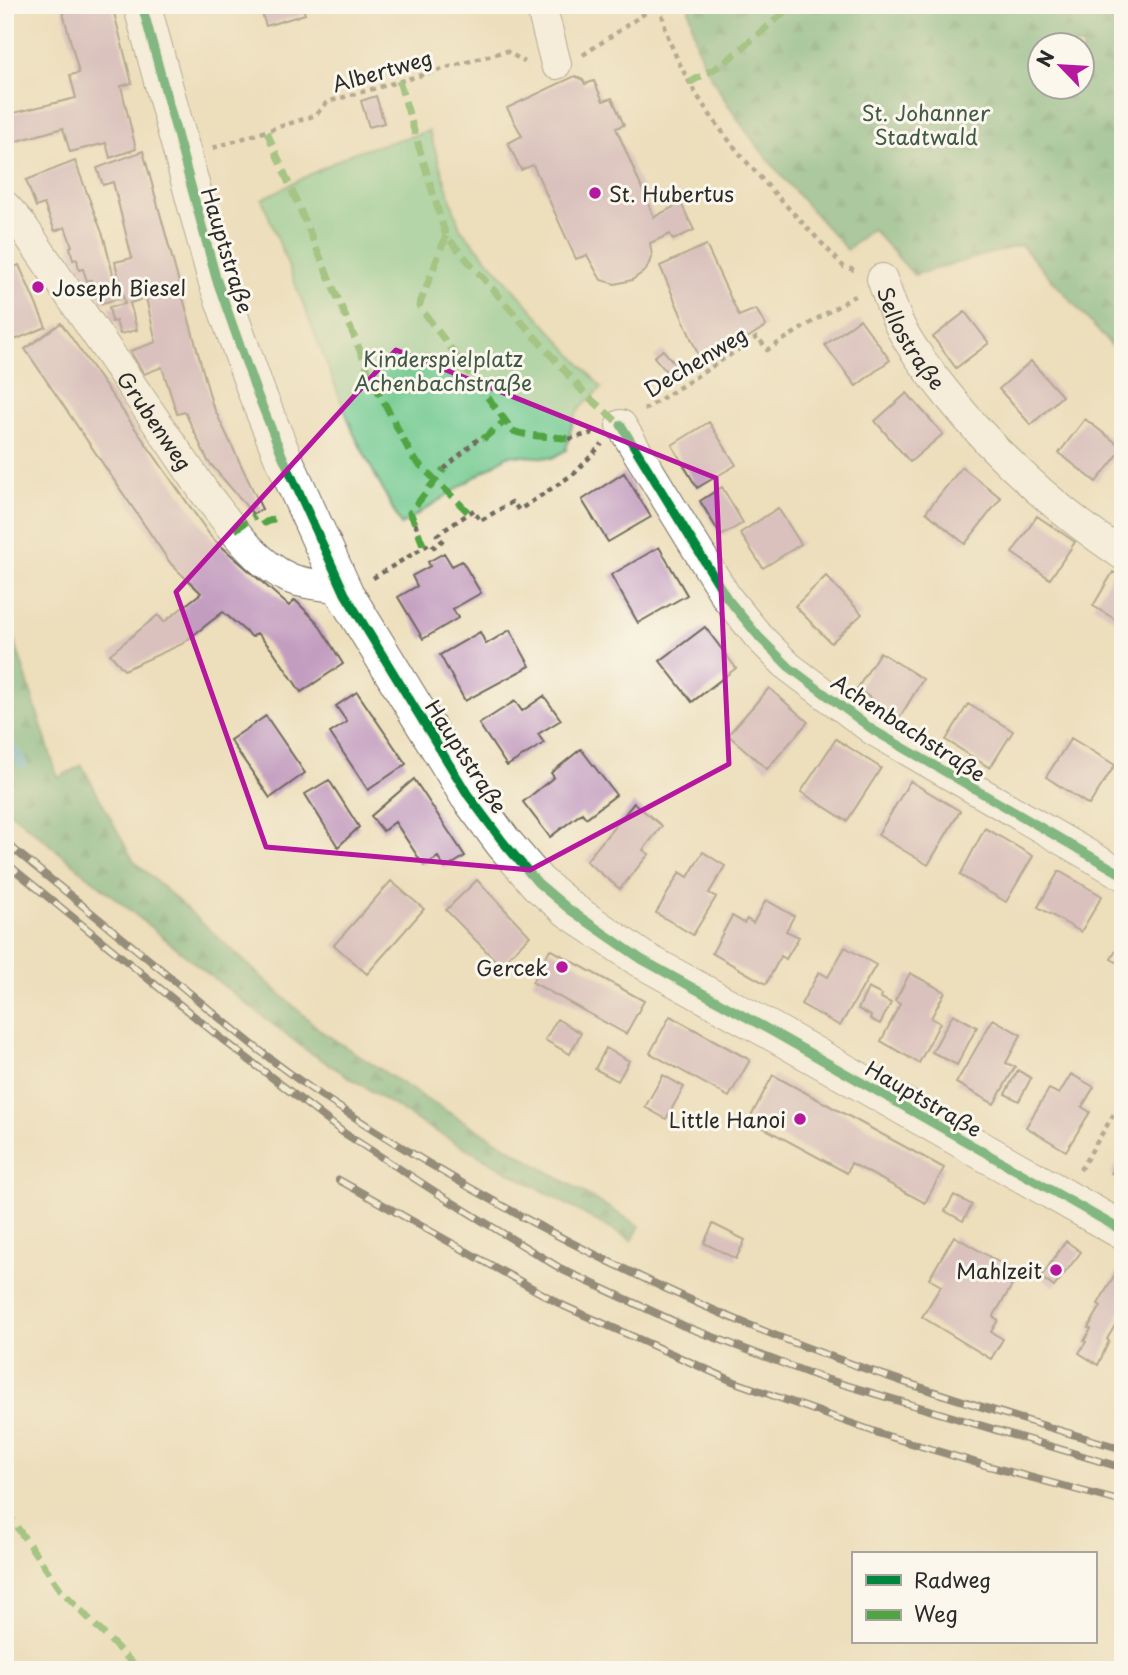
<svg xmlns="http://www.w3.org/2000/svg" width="1128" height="1675" font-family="'Playpen Sans',sans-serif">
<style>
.forest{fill:url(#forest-firs);stroke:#446c52;stroke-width:2;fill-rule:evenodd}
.green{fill:#70c98f;stroke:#4e7a5d;stroke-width:2}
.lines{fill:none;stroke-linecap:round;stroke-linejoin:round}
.stream{stroke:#54aed1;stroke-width:9}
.building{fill:#c39dc0}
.minor-casing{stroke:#6f6a5e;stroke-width:32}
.major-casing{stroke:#6f6a5e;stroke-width:39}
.path{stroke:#6f6a5e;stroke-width:4.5;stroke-dasharray:5 5;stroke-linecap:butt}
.minor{stroke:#fff;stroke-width:30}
.major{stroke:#fff;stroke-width:37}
.rail-casing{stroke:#2b2b2b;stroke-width:8}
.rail{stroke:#fbf7ec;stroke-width:5;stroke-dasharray:16;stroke-linecap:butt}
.quiet{stroke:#51a443;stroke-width:7;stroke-dasharray:14 7;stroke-linecap:butt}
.cycleway-casing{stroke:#fbf7ec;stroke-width:13}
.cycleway{stroke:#00873e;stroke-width:9}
.marked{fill:none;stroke:#b5179e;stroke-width:5;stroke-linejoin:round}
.poi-dot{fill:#b5179e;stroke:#fbf7ec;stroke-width:2.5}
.labels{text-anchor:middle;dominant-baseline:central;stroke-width:6;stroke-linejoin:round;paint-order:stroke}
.street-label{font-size:21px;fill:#2b2b2b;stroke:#fbf7ec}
.park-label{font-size:21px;fill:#405a49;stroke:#fbf7ec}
.poi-label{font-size:21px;fill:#2b2b2b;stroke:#fbf7ec;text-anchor:end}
</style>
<defs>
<pattern id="forest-firs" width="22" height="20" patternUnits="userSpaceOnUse" patternTransform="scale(1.75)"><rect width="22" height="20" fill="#5cad7a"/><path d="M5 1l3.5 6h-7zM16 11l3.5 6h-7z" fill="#4c8d64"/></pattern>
</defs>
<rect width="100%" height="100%" fill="#fbf7ec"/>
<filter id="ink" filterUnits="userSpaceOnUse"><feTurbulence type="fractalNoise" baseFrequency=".0143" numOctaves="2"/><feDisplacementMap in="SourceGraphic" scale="14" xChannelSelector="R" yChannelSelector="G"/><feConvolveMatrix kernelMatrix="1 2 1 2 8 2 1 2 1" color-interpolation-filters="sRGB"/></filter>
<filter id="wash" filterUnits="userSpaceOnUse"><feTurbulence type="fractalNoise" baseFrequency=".00686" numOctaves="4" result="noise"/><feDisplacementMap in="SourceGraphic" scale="28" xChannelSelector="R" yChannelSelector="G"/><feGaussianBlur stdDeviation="1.57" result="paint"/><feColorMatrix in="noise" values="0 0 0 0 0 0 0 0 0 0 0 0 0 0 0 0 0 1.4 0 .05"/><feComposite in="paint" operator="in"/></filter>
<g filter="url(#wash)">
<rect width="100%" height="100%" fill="#eddfbc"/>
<path class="forest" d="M688,5H1123V359L1021,245L914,275L872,229L847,250C793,190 737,131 701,57C694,42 692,22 688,5ZM1040,46H1082V88H1040Z
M5,610L58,778L82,765L133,860L321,1031L428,1100L640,1226L632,1241L424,1125L306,1050L198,966L5,808Z"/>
<path class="green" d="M429,131L460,228L602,388C573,411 574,415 566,450L552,458L509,455L401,525L354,434L262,199L352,153Z"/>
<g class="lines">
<path class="stream" d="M5,738L23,764"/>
</g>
<g id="blocks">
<path class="building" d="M61,5H112L132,83L121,86L136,149L110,158L106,143L70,152L63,128L10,143L14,149L5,150V115L76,98L70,75L79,73Z
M259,5H302L305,14L266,26Z
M575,76L583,80L585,84L594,81L603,101L612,98L624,125L616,128L654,217L681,203L694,230L673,240L670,234L650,243L652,256L646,270L632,280L615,284L601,280L587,255L576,259L533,165L521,170L508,143L522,136L507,108Z
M376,96L384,123L369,127L361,101Z
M143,151L212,404L262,509L253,514L208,461L185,412L177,414L162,367L144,374L130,351L156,342L146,298L130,303L137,330L120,334L116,321L112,322L109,307L125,304L115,262L132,258L113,182L103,185L97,168Z
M75,161L104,238L119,299L101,303L98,291L94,292L91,280L87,281L83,269L79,270L77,259L73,260L70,247L72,246L65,227L55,231L44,204L36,207L26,180Z
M706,245L739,316L756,309L766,326L703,366L660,266Z
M19,265L46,327L12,341L5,324V271Z
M965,312L989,343L956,368L933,337Z
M860,319L890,360L856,386L825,345Z
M61,323L212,538L289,606L295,600L317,622L343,664L301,692L274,652L257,633L252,637L223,612L182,644L124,670L110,654L158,615L164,622L201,593L171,564L25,349Z
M663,350L680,370L671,377L654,357Z
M1031,361L1062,396L1031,425L999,389Z
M907,393L943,434L910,462L875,421Z
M1085,419L1123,448L1096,482L1059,453Z
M709,422L736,465L697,488L672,445Z
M962,467L1001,498L965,544L926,512Z
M624,473L651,517L608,542L582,500Z
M722,487L743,523L721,536L700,501Z
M778,508L801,544L763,568L740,533Z
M1037,516L1075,542L1050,579L1012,553Z
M659,547L687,595L638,623L611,575Z
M444,553L452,566L462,561L481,593L453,609L458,618L423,639L398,597L417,586L412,576L430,566L428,562Z
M1113,572L1123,578V624L1093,606Z
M826,576L862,614L831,643L795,606Z
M705,627L736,668L692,702L660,661Z
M510,630L530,666L465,701L440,655L480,632L486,644Z
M880,652L923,679L900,717L857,689Z
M769,688L808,722L767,769L728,735Z
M357,692L406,764L368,790L330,733L347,722L336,706Z
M544,696L561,720L538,734L544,743L507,766L479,724L515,701L522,711Z
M968,704L1013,731L990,768L946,740Z
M266,716L305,773L270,798L230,740Z
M1071,738L1115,765L1089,805L1046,777Z
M836,739L881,768L847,821L801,792Z
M581,749L616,795L586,818L582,813L550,837L523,802L554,777L551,773Z
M414,779L465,856L445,869L438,857L424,866L395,822L383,831L371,816Z
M329,780L359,827L338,847L305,794Z
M910,781L960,811L928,865L878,835Z
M634,803L662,826L643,850L649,854L620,889L586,861Z
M985,828L1033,856L1006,902L960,875Z
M703,852L725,866L709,893L716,897L693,935L656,913L680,872L688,877Z
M1059,871L1102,896L1081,932L1038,907Z
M477,880L530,936L500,965L446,910Z
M391,881L424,909L367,974L334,945Z
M766,900L794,916L786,931L799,937L786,959L781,956L766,984L712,953L732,916L744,923L747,919L753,923Z
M1123,938V966L1111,959Z
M845,947L876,965L840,1026L801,1004L819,972L828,977Z
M550,949L644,1001L626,1034L532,982Z
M910,973L945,992L931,1018L940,1023L919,1063L881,1041L900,1004L895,1001Z
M868,988L882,995L881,998L891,1003L880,1024L870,1019L871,1016L858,1009Z
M953,1014L977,1027L957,1065L932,1052Z
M670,1016L750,1060L729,1097L650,1053Z
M557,1019L581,1033L570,1054L545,1040Z
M993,1019L1021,1035L1006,1063L1015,1067L994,1104L956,1083Z
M606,1048L629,1061L618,1081L595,1069Z
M1018,1070L1031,1078L1019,1101L1005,1094Z
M1071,1074L1094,1087L1082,1107L1090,1112L1066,1151L1026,1127L1049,1089L1059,1094Z
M663,1075L684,1087L666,1119L645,1107Z
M773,1075L944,1168L925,1203L851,1163L847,1173L749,1120Z
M1123,1153V1181L1111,1173Z
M954,1195L972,1205L963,1221L945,1211Z
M713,1224L745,1240L736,1259L704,1243Z
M954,1236L1019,1274L993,1317L998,1320L991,1332L1003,1339L991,1359L922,1317L941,1286L929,1279Z
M1066,1241L1081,1252L1054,1287L1041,1277Z
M1117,1271L1123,1275V1307L1117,1316L1120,1317L1107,1339L1109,1341L1098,1365L1079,1353L1086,1342L1084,1341L1091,1329L1088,1328L1101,1306L1098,1304Z"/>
</g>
</g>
<g filter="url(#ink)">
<use href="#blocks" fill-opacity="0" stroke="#6f6a5e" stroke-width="2"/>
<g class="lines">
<defs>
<g id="minor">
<path d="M541,5L556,64"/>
<path id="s1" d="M5,206L21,224L205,493C228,522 254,563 289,578C305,585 325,585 342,588"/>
<path id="s2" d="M882,279C888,295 893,313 901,328C913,351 931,374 947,394C997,457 1056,510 1123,555"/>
<path d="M621,425L727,598L759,637L789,667L873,730L1123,875"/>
</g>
<path id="major" d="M142,5L216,278L256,391L282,455L345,594L468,795L503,842L538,883L570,910L641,959L773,1032L1123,1231"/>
</defs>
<use href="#minor" class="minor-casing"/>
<use href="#major" class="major-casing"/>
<path class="path" d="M660,5C663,17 665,30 670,42C705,130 781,198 844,267L858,271
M583,55L657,5
M213,148L316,115L327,102L506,51L525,62
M644,410L758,337L767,350L859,293
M569,439L596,432
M444,469L478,439H483
M415,523L418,532
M373,578L431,543L434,547L442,541L437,535L474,510L480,521L512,502L519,510L575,473L602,444
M1080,1170L1123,1099"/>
<use href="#minor" class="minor"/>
<use href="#major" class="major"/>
<defs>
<path id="rail" d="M5,842C64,890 122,938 180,985C228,1025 276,1066 328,1100C441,1175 560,1241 684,1297C825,1361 975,1406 1123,1449
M5,862L222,1039L344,1133L448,1200L563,1270L684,1326L819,1377L1123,1468
M339,1180L564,1306L735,1382L881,1434L977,1463L1123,1502"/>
</defs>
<use href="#rail" class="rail-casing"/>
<use href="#rail" class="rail"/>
<path class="quiet" d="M399,81L446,236L585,394L621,425
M689,83L723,64L793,5
M267,132L373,381L413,458L469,513
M446,236L419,306L513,431C531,438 550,435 569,439
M483,439L505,421
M263,520L265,523L280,516
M415,523L410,513L444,469
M235,530L255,516
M418,532L424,547
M5,1510L61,1590L139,1670"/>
<defs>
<path id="cycleway" d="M142,5L216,278L256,391L282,455L345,594L468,795L503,842L538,883L570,910L641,959L773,1032L1123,1231
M621,425L727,598L759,637L789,667L873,730L1123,875"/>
</defs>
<use href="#cycleway" class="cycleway-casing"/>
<use href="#cycleway" class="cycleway"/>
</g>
</g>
<path d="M0 0H1128V1675H0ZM396,350L716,478L729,764L530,870L266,847L176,592Z" fill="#eddfbc" fill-opacity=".55" fill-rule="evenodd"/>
<path class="marked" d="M396,350L716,478L729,764L530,870L266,847L176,592Z"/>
<g class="poi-dot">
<circle cx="595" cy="193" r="7"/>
<circle cx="38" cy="287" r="7"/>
<circle cx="562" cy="967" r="7"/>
<circle cx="800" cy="1119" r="7"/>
<circle cx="1056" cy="1270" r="7"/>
</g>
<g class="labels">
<g class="street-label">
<text transform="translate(382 70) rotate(-16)">Albertweg</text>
<text transform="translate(228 250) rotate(73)">Hauptstraße</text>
<text stroke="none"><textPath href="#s2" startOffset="66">Sellostraße</textPath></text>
<text transform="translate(695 361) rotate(-31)">Dechenweg</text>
<text stroke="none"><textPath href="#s1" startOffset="262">Grubenweg</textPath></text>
<text transform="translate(909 727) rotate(33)">Achenbachstraße</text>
<text transform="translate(467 756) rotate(57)">Hauptstraße</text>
<text transform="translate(924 1098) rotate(30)">Hauptstraße</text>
</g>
<g class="park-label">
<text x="926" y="112">St. Johanner<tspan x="926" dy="24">Stadtwald</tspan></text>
<text x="443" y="358">Kinderspielplatz<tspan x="443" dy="24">Achenbachstraße</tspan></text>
</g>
<g class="poi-label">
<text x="609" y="193" text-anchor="start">St. Hubertus</text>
<text x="52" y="287" text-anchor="start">Joseph Biesel</text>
<text x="548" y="967">Gercek</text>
<text x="786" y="1119">Little Hanoi</text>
<text x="1042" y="1270">Mahlzeit</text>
</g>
</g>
<rect width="1128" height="1675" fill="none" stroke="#fbf7ec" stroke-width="28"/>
<rect x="852" y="1552" width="245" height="91" fill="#fbf7ec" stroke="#a8a59f" stroke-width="2"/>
<rect x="866" y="1575" width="35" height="10" fill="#00873e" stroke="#a8a59f" stroke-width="2"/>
<text x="914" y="1588" font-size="21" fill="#2b2b2b">Radweg</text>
<rect x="866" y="1610" width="35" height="10" fill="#51a443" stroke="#a8a59f" stroke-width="2"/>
<text x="914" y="1622" font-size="21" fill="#2b2b2b">Weg</text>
<g transform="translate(1061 66) rotate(295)"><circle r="33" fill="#fbf7ec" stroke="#a8a59f" stroke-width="2"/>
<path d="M0-5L12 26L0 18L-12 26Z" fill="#b5179e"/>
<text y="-10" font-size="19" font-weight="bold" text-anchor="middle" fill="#2b2b2b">N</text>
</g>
</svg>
